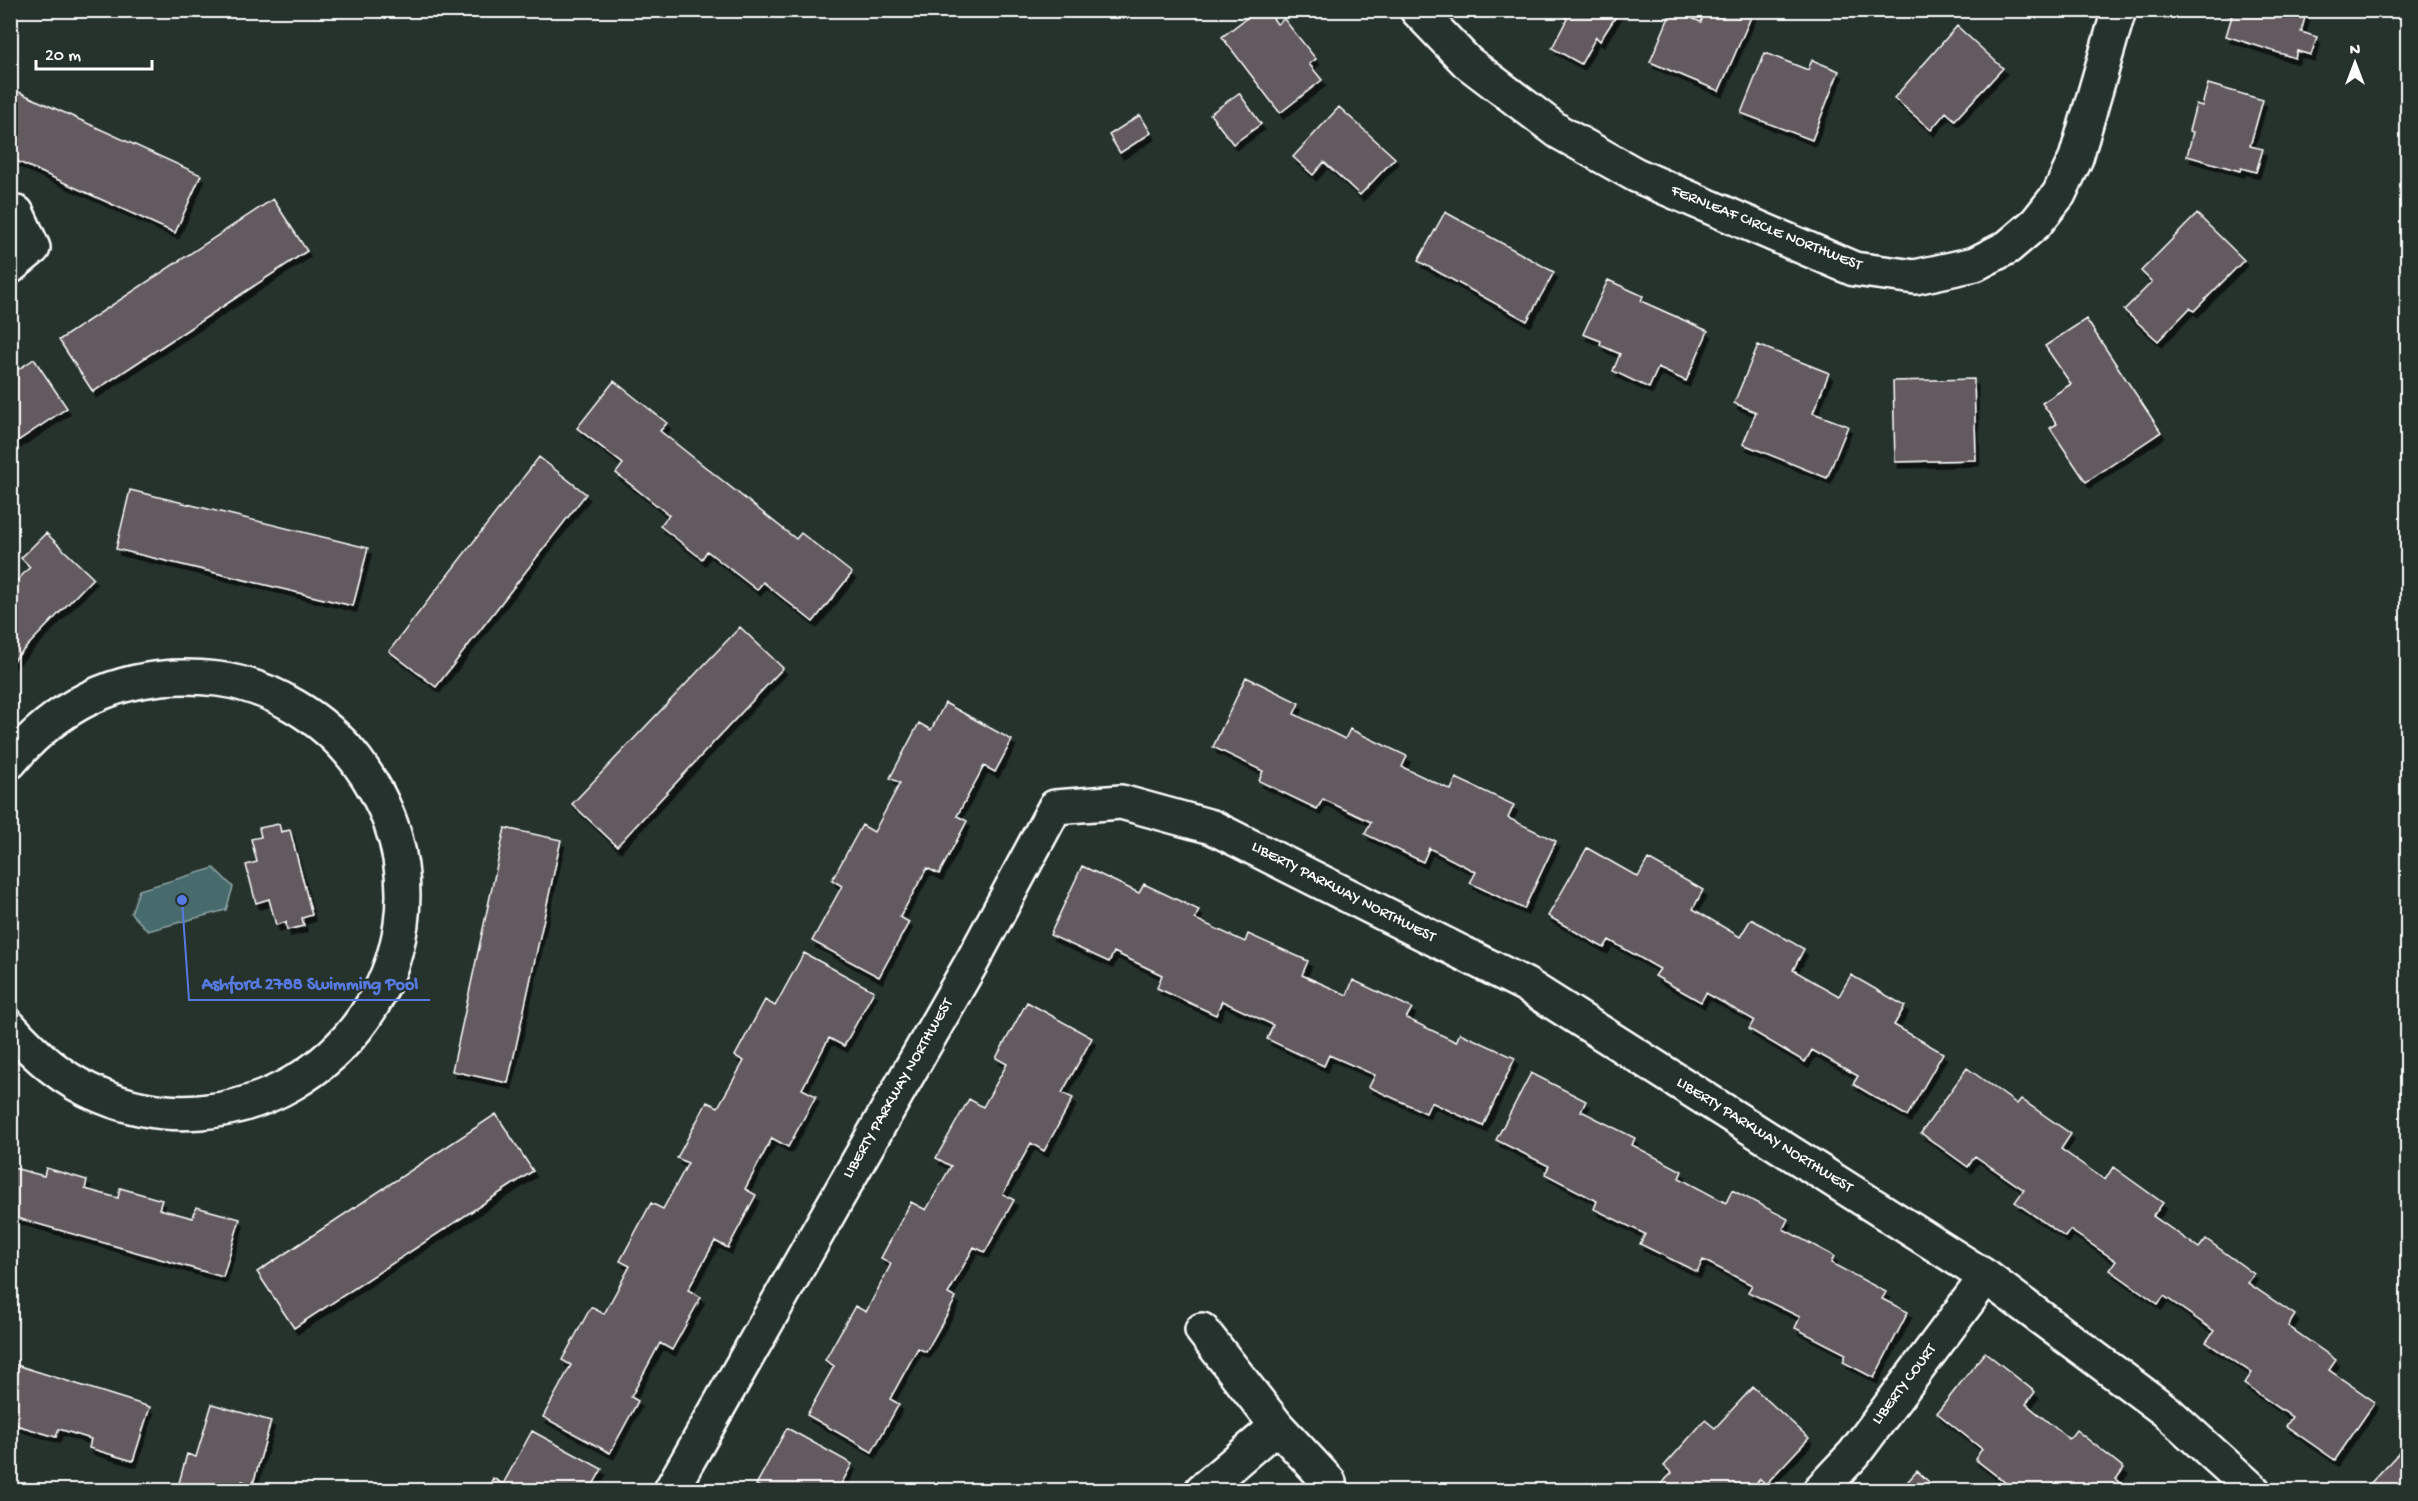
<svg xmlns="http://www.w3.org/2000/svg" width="2418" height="1501" font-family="'Gochi Hand',sans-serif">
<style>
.water{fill:#476b6d;stroke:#91a6a7;stroke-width:1.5}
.building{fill:#635a60;stroke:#fff;stroke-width:1.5;filter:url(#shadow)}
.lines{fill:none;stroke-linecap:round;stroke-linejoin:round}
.minor-casing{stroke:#fff;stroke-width:38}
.minor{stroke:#26332d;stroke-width:33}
.labels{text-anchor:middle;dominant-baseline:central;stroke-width:4.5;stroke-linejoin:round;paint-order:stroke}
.street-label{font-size:16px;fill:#fff;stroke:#26332d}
.leader{fill:none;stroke:#567ae2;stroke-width:2}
.callout-dot{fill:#567ae2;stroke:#26332d;stroke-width:2}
.callout-label{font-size:18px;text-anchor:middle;font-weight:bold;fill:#567ae2;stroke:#26332d;stroke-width:4.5;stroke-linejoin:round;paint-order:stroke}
</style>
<defs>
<filter id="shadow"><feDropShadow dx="3.5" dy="6" stdDeviation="0" flood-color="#0009"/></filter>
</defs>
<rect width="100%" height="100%" fill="#26332d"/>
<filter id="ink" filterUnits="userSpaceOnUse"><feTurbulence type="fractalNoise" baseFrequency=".0167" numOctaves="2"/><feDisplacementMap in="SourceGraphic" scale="12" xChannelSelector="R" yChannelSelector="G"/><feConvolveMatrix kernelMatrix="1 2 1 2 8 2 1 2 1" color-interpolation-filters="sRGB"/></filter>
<g filter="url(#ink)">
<path class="water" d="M214,868L233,887L226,910L148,931L131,913L139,890Z"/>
<path class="building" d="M1257,10H1267L1277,24L1284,19L1316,59L1309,64L1322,80L1280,113L1222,37Z
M1557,10H1620L1600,41L1596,37L1581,64L1552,48L1567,19Z
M1672,10L1701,22L1706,10H1754L1719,91L1650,62Z
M2228,10H2307L2301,32L2317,37L2311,55L2297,51L2295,58L2226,36L2232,16L2227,15Z
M1957,26L2003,68L1955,120L1946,112L1931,130L1894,98Z
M1765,53L1808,70L1812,60L1839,71L1812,140L1741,113Z
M2208,84L2263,100L2250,146L2263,149L2256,172L2241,168L2240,171L2187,156L2193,132L2189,131L2196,104L2202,106Z
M10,88L201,175L175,233L10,158Z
M1239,93L1261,124L1233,144L1210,114Z
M1339,107L1395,158L1360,195L1324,162L1313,175L1293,157Z
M1140,115L1151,133L1120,153L1109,135Z
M273,199L307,251L93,392L59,340Z
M1445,212L1554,272L1527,321L1418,261Z
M2197,214L2244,260L2194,311L2190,308L2158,341L2124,310L2152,282L2141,271Z
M1608,280L1643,296L1641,301L1708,331L1686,381L1658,368L1649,388L1613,371L1620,354L1600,345L1601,341L1583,334Z
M2086,319L2161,432L2086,482L2050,428L2057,424L2042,403L2071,384L2045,346Z
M1758,345L1829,373L1813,413L1848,426L1827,478L1743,444L1756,412L1734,403Z
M34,359L67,408L10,446V375Z
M1974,379L1976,460L1895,462L1893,381Z
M614,381L667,423L660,431L796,539L801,533L852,573L813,622L763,582L757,590L707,551L702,559L660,526L669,515L616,473L623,464L577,428Z
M539,457L586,494L436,687L389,651Z
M130,490L368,548L353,606L116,549Z
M46,533L93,578L10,664V588L30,567L21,558Z
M740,627L783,668L617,846L572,804Z
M1246,677L1299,703L1294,714L1345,739L1350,729L1407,756L1402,767L1451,790L1456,778L1514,805L1508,818L1556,841L1524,909L1470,883L1476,872L1429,848L1423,862L1365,834L1371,822L1323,799L1317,809L1259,781L1263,771L1213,747Z
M945,703L1012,740L995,772L984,766L957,816L967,821L939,874L927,868L900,917L909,922L879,977L812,941L842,886L832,880L862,825L874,832L900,783L890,778L919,723L931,730Z
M279,824L281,832L290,830L312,915L302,918L304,926L287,930L286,922L276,925L269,899L256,903L246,865L257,862L251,839L261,837L259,828Z
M505,828L561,840L508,1083L452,1071Z
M1587,848L1638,877L1648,859L1703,890L1693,909L1740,937L1751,919L1804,949L1793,970L1839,996L1851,975L1905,1006L1894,1025L1943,1053L1907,1116L1853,1084L1858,1076L1812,1050L1805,1062L1749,1029L1754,1020L1706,993L1701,1002L1655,976L1660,969L1609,940L1604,948L1548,916Z
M1082,866L1139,893L1144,884L1199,910L1195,919L1245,942L1248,934L1308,961L1302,975L1347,995L1353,980L1412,1008L1406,1018L1456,1042L1460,1033L1515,1058L1483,1126L1431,1102L1426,1113L1369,1087L1375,1075L1329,1055L1324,1066L1267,1039L1273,1025L1222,1001L1216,1015L1157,988L1162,975L1114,952L1109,962L1050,935Z
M804,953L874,991L844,1046L829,1038L802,1089L816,1096L788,1147L772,1138L745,1189L756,1195L728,1248L715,1241L688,1290L701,1297L672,1350L660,1343L631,1397L638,1401L610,1453L543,1417L571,1365L562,1360L591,1307L604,1314L630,1266L620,1261L651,1203L663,1209L688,1163L677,1158L707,1102L718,1107L744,1061L735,1056L765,1000L775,1006Z
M1027,1002L1092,1038L1062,1093L1073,1098L1044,1151L1031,1143L1003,1194L1014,1200L985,1252L974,1247L948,1294L956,1298L926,1352L918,1348L890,1399L899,1404L872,1452L807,1415L834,1366L825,1360L855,1306L866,1312L891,1264L881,1258L911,1202L926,1210L951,1166L936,1158L969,1099L983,1107L1007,1064L996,1058Z
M1967,1068L2017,1104L2021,1099L2071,1134L2061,1149L2105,1180L2113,1167L2163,1203L2153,1216L2199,1248L2206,1239L2254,1274L2248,1283L2295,1315L2288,1326L2336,1360L2329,1370L2375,1402L2335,1460L2286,1426L2292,1417L2244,1384L2252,1373L2206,1342L2214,1331L2164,1296L2158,1304L2110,1270L2116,1261L2070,1230L2065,1237L2015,1202L2024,1190L1975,1156L1968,1167L1921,1133Z
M1531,1073L1586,1101L1581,1111L1635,1138L1632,1145L1682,1171L1679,1178L1726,1203L1732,1190L1788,1219L1783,1229L1834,1256L1831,1263L1886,1292L1882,1299L1908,1312L1874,1378L1843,1362L1846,1354L1795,1328L1800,1317L1748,1292L1752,1285L1703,1260L1697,1272L1640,1244L1645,1234L1594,1209L1597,1201L1545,1174L1549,1166L1496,1140Z
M496,1114L533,1171L294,1328L257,1272Z
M10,1167L44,1176L46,1168L87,1180L85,1189L118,1198L120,1188L162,1200L159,1209L193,1218L196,1207L240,1219L223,1277L10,1216Z
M1985,1352L2035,1392L2026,1404L2069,1439L2076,1430L2124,1468L2116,1479L2130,1490H2015L1975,1459L1982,1449L1937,1413Z
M10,1363L150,1407L133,1461L89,1448L91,1439L59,1429L56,1437L13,1424L16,1416L10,1414Z
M1753,1387L1809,1438L1766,1484L1760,1479L1750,1490H1655L1672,1473L1664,1466L1705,1420L1715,1428Z
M212,1404L271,1421L253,1484L242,1481L239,1490H177L187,1454L196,1457Z
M787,1428L852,1464L838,1490H766L756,1485Z
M532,1431L602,1469L590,1490H487L493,1478L503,1484Z
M2408,1443V1490L2365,1489Z
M1917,1471L1938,1490H1900Z"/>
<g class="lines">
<defs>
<path id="minor" d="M1417,10L1467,62L1559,132L1636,175L1854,269L1915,277L1975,264L2008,247L2036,223L2059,194L2076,158L2119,10
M10,212L17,213L33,248L10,267
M10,762C65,696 134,669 218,679C271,686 324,718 356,760C392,808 409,864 401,924C381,1064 232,1151 101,1096C64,1081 36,1056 10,1027
M1202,1330L1277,1426L1329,1482
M671,1490L973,960L1055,807L1121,802L1212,827L1526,985L1986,1277L2166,1411L2253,1490
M1202,1490L1277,1426
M1820,1490L1854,1454L1986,1277"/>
</defs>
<use href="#minor" class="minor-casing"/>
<use href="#minor" class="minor"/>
</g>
</g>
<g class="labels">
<g class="street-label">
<text transform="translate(1766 229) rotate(22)">FERNLEAF CIRCLE NORTHWEST</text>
<text transform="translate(1343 893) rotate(27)">LIBERTY PARKWAY NORTHWEST</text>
<text transform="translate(899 1089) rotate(-60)">LIBERTY PARKWAY NORTHWEST</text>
<text transform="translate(1764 1136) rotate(32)">LIBERTY PARKWAY NORTHWEST</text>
<text transform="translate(1905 1385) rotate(-53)">LIBERTY COURT</text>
</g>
</g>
<path class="leader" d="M182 900L189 1000H430"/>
<circle class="callout-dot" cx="182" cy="900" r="6"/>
<g class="callout-label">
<text x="310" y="989">Ashford 2788 Swimming Pool</text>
</g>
<rect width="2418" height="1501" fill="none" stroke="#26332d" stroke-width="36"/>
<rect x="18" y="18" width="2382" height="1465" fill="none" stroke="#fff" stroke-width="2" filter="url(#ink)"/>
<g transform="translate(2355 63)" stroke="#26332d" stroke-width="4.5" paint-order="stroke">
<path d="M0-4.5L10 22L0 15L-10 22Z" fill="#ffffff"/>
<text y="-9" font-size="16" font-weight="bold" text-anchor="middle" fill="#ffffff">N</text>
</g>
<path d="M36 60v9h116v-9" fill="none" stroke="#ffffff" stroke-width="3"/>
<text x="45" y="60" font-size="18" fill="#ffffff" stroke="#26332d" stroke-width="4.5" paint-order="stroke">20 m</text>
</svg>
